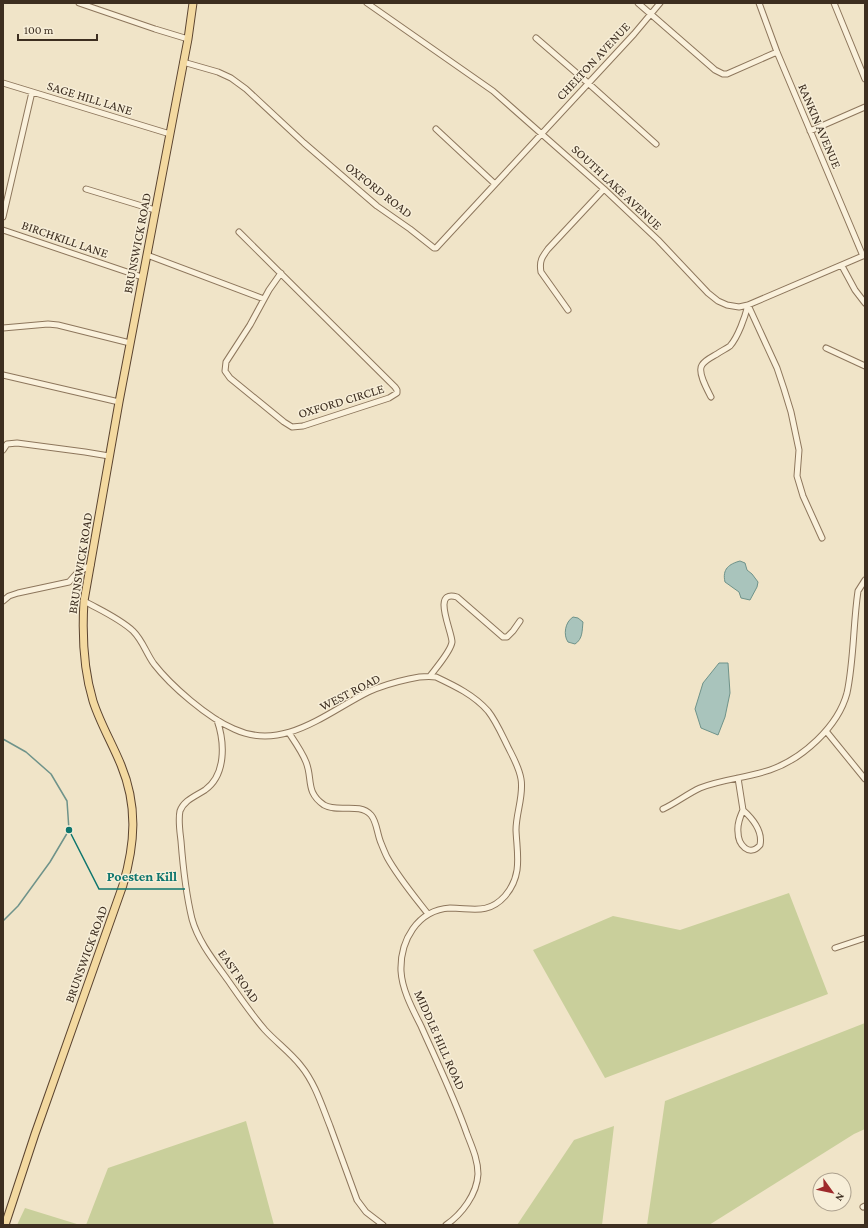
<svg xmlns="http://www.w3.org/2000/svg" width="868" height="1228" font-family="'Crimson Pro',serif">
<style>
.green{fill:#c9cf9b}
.water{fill:#a9c4bc;stroke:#6f938a}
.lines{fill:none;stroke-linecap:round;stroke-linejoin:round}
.stream{stroke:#6f938a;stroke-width:1.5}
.minor-casing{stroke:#8d765c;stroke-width:7}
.major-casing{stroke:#5b4430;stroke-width:9}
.minor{stroke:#faf1dc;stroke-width:5}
.major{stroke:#f3d9a0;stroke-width:7}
.labels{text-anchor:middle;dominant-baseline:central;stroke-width:3;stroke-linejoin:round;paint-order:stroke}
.street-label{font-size:13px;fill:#3d2e20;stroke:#f7eed8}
.leader{fill:none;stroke:#0f766e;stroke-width:1.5}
.callout-dot{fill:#0f766e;stroke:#f7eed8;stroke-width:1.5}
.callout-label{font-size:14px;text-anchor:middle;font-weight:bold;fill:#0f766e;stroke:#f7eed8;stroke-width:3;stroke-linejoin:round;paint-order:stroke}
</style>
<rect width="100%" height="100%" fill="#f0e4c8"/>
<path class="green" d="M789,893L828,994L605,1078L533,950L613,916L680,930Z
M865,1023V1129L854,1134L709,1225H647L665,1101Z
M246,1121L274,1225H86L108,1168Z
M614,1126L602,1225H517L574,1140Z
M25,1208L80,1225H17Z"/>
<path class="water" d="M740,561L745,563L747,570L752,574L758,582L757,587L750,600L741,598L739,592L725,582C722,569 729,564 740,561Z
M573,617L578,618L583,622C582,630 583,639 575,644L568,642C563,635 565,622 573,617Z
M719,663H728L730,693L725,717L718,735L701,728L695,709L703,683Z"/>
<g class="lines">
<path class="stream" d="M3,739L26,752L51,774L67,801L69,830L50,862L18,906L3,921"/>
<defs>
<path id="minor" d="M79,3L155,29L188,39
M367,3L493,91L604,189L658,240L708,293L718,301L727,305L739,307L748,305L865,255
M638,3L715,70L723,74H727L777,52
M759,3L777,52L863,256
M834,3L865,79
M536,38L588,83L656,144
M183,62L218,72L231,78L246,89L304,143L377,206L410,229L434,248H436L634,34L660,3
M3,83L170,134
M436,129L495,184
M810,131L865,107
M86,189L155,210
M3,217L32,92
M3,230L142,277
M239,232C291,283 343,336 395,387L397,390V393L389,398L303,426L292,427L284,422L230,378L225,371L226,362L250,325L269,290L281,273
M147,255L264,299
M842,266L855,290L865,303
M748,305L777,368L784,389L791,412L799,450L797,476L803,496L822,538
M568,310L541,272C539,261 542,257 548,249L604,189
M3,328L48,324L58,325L130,343
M826,348L865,366
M3,375L119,402
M711,397C708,391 697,372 702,365C705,360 712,357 717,354C721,351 726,349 730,346C738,337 745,317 748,305
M3,450L7,444L17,443L85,452L109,456
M3,601L9,596L18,593L69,582L77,573L91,565
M84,601C100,610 119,618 133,631C143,641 146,653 154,664C171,686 208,718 234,729C283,752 326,713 368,692C381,686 395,682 409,679C418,677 427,676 436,677C455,686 474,695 488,711C496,721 502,735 508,747C513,757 519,767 521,779C524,795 516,813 516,830C517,854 523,875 505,896C488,915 472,908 450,908C417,910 400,941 401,971C402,990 413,1010 421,1026C437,1062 454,1097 467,1134C472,1147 478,1160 478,1174C477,1194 462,1214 446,1225
M430,676C436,668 451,651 452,642C452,631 431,589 457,597L503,637H507L513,631L520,621
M217,720C225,743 226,775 205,790C196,796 184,800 180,811C178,820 180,832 181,841C183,867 186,894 192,919C198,941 214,961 227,979C239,996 251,1014 265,1030C276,1042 291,1053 301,1066C315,1083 322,1106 330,1126C339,1151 348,1175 357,1200L366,1212L383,1225
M826,731L865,779
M289,733C295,742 302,752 306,762C313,779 305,792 324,805C338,813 359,802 371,815C377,822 377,834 381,843C383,848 385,853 387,857C398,877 414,896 428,914
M738,778L743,810
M663,809C676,803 687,794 700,788C722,779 747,778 770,770C802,759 838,727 847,693C854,660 853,625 858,591L865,580
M743,810C753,819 763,831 760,845C749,858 738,844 738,832C737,824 740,817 743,810Z
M835,948L865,938
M863,1207L865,1206"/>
<path id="major" d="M5,1225L35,1134L123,885C135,844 138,806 121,765C112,743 100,723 93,701C83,668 82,634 84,601L119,402L188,39L193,3"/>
</defs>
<use href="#minor" class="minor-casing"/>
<use href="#major" class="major-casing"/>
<use href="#minor" class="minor"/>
<use href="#major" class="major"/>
</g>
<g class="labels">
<g class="street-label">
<text transform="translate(593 61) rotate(-47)">CHELTON AVENUE</text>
<text transform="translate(90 98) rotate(17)">SAGE HILL LANE</text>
<text transform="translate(820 126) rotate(67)">RANKIN AVENUE</text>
<text transform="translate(617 187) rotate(43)">SOUTH LAKE AVENUE</text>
<text transform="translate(379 190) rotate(38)">OXFORD ROAD</text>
<text transform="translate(65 239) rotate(19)">BIRCHKILL LANE</text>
<text transform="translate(137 243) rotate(-79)">BRUNSWICK ROAD</text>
<text transform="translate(341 401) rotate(-17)">OXFORD CIRCLE</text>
<text transform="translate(80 563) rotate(-81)">BRUNSWICK ROAD</text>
<text transform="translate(350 692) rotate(-27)">WEST ROAD</text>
<text transform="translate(86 954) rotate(-70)">BRUNSWICK ROAD</text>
<text transform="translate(239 976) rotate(55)">EAST ROAD</text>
<text transform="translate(440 1040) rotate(66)">MIDDLE HILL ROAD</text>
</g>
</g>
<path class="leader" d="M69 830L99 889H185"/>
<circle class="callout-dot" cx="69" cy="830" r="4"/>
<g class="callout-label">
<text x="142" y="881">Poesten Kill</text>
</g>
<rect width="868" height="1228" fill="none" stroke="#3d2e20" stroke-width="8"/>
<g transform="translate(832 1192) rotate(123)"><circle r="19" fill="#f7eed8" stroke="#ada18e"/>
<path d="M0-3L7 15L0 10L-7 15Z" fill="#9e2a2b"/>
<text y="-6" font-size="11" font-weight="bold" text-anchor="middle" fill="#3d2e20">N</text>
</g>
<path d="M18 34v6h79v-6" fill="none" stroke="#3d2e20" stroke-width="2"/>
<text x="24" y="34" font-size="12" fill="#3d2e20" stroke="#f7eed8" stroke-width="3" paint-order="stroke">100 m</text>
</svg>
